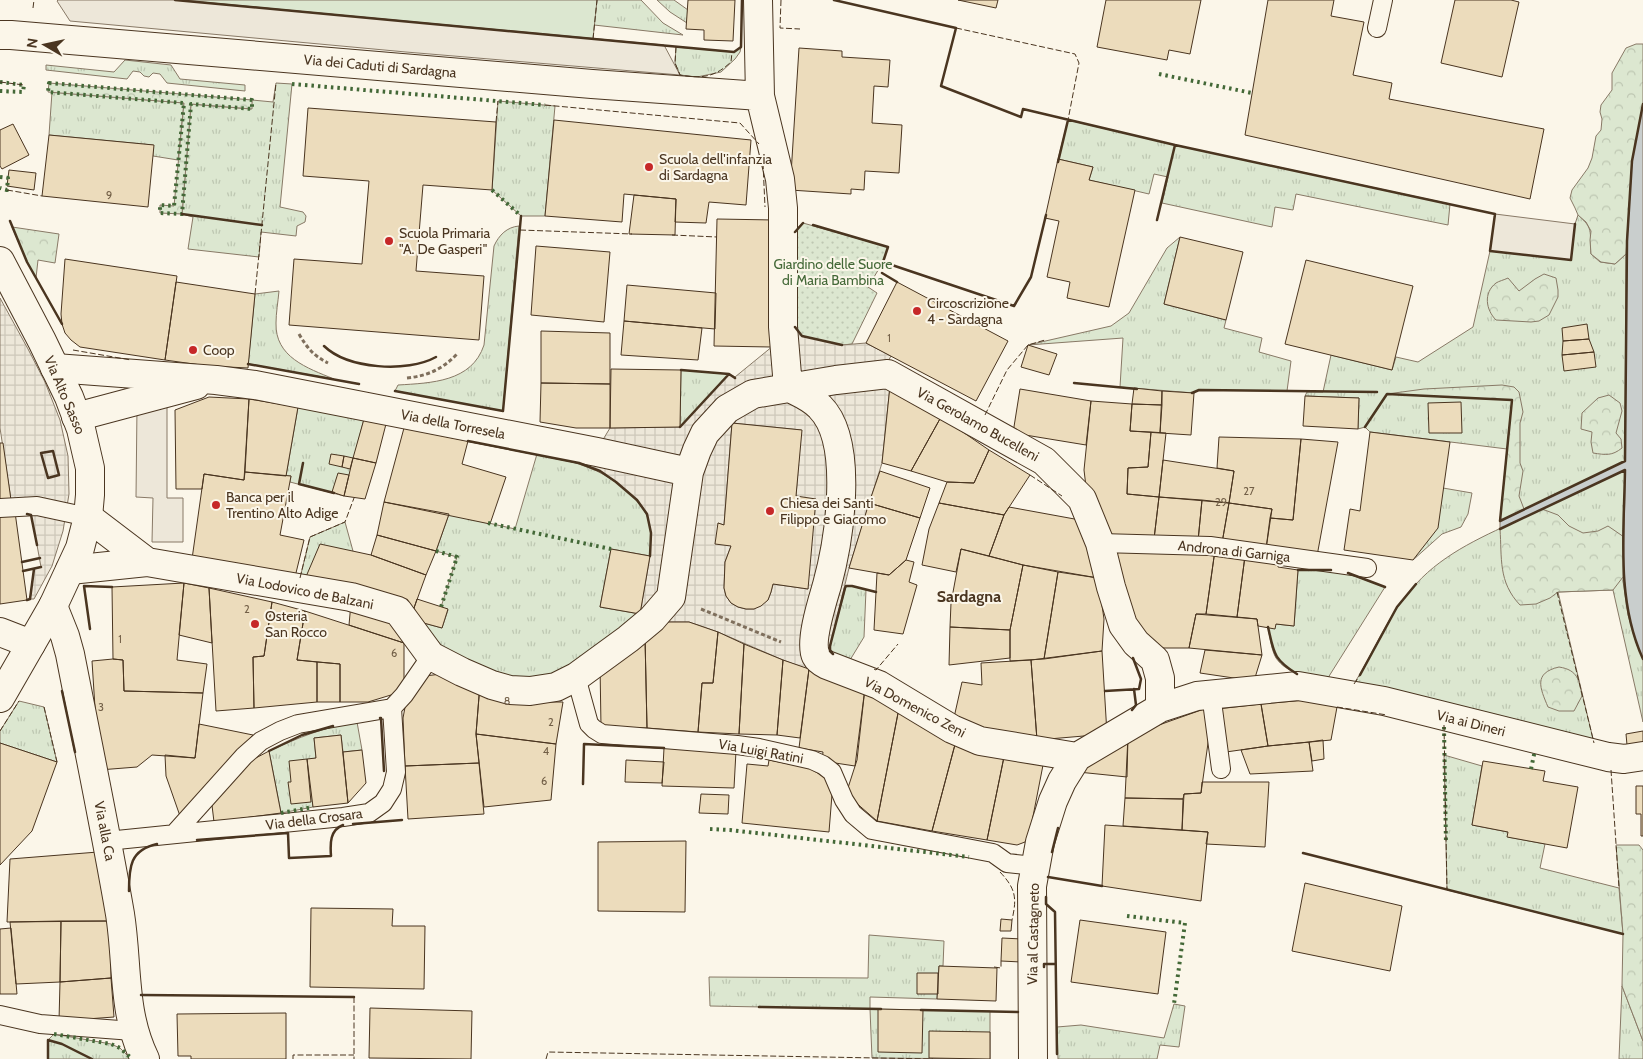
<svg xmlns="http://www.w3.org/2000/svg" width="1643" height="1059" font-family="Cabin,sans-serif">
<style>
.grass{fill:url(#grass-tufts);stroke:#887966}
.forest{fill:url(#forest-crowns);stroke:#887966}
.park{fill:url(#park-dots);stroke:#887966}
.pitch{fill:#dce7d0;stroke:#887966}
.parking{fill:#ede7d9;stroke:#887966}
.plaza{fill:url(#plaza-grid);stroke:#887966;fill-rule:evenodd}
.water{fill:#c9cecd;stroke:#887966}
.building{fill:#ecdcbc;stroke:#4a3520}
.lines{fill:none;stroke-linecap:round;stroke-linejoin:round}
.service-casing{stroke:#4a3520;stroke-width:20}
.minor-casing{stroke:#4a3520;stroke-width:30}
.tertiary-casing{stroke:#4a3520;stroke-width:30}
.path{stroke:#7f6f5c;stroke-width:3;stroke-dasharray:4 2.5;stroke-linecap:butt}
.service{stroke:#fbf6e9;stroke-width:18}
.minor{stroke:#fbf6e9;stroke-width:28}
.tertiary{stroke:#fbf6e9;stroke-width:28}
.hedge{stroke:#436837;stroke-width:4;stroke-dasharray:2.5 4;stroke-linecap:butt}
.fence{stroke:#4a3520;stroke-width:1;stroke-dasharray:6 2.5;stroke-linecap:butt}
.wall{stroke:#4a3520;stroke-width:2.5}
.poi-dot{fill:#c62828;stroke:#fbf6e9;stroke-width:2}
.labels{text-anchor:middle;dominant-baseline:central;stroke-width:4;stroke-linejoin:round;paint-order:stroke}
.number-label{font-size:11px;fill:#725f47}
.street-label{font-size:14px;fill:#4a3520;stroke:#fbf6e9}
.poi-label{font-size:14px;fill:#4a3520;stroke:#fbf6e9;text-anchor:start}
.park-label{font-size:14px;fill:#436837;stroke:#fbf6e9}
.quarter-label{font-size:16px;font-weight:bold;fill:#4a3520;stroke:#fbf6e9}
</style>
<defs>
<pattern id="grass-tufts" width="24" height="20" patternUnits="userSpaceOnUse" patternTransform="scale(1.25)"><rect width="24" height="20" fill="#dce7d0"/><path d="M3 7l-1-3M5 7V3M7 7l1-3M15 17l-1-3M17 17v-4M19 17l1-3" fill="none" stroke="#bec7b2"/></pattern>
<pattern id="forest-crowns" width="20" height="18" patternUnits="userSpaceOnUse" patternTransform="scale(1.25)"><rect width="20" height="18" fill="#dce7d0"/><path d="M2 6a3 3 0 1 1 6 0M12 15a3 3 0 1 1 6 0" fill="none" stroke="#bec7b2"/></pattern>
<pattern id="park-dots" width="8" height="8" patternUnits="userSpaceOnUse" patternTransform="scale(1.25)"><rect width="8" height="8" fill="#dce7d0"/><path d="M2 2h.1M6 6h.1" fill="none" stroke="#bec7b2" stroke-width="1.8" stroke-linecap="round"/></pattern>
<pattern id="plaza-grid" width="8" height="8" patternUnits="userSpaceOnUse" patternTransform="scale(1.25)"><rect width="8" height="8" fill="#ede7d9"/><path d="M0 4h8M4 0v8" fill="none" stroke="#cdc7ba"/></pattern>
</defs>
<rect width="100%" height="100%" fill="#fbf6e9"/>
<path class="grass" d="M597,0H641L663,23L683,35L594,25Z
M657,0H674L688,10L687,23L670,12Z
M676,47L734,52L741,47L740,52L735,59L721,72L697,77L680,75L675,63Z
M125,60L171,65L180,79L245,85V91L167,83L160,74L153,73L149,77L144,76L140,72L133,71L127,79L46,70V65L114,72Z
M276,83L292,84L280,207L303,212L306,216L305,222L297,226L296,236L261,232L259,257L188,249L193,217L182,214L191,104L251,109L252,100L273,102Z
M52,92L184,103L178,160L153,156V145L49,135Z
M498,101L555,106L545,216H521L492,190Z
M1068,120L1175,145L1450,204L1448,225L1296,194L1293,210L1275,207L1272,227L1162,203L1168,177L1154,174L1149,194L1089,180L1093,167L1058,159Z
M1578,215C1595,229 1589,234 1591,254L1600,262L1615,264L1626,254L1625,461L1500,521L1507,449L1370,432L1365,427L1358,429L1359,398L1305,396L1307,392H1323L1331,355L1392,370L1396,357L1418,362L1473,327L1490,251L1571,260L1575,224Z
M519,226L503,411L395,391L398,385C431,383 472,382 484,345L494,246C499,235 507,227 519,226Z
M1180,237L1164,304L1226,320L1224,328L1262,338L1259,352L1291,361L1287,391L1199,390L1194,393L1120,387L1123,338L1028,345L1111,326L1129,313L1167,248Z
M279,291C278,302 276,313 276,323C275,357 307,368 334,379L248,364L255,294Z
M681,370L729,374L680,427Z
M298,407L364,419L344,496L290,482L291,476H286Z
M537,454C574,462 599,466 629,493C635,499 642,506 646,514C653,526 651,543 650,556L611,549L600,607L640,614L563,670L552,675L520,679L485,670L443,647L420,622L442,628L448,610L441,607L457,557L436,551L449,514L515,529Z
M1625,470L1623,581L1628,615L1637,645L1643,659V722L1613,590L1558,592L1594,743L1352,687C1374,653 1388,613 1416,584C1445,552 1486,535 1525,517C1558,501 1592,486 1625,470Z
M1443,488L1472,493L1468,514L1461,527L1442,534L1413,560Z
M345,522L353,551L305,579L300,578L310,537Z
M1298,570H1338L1385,587L1326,681C1309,677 1287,674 1276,658C1271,649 1270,637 1268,627L1276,624L1294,626Z
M846,586H852L866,590L864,637L850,660C841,657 831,657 830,646Z
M19,701L44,707L57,762L0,743V731Z
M357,722L362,750L343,752L341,735L314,738L316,758L307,760L313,807L281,813L269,751C298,738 326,726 357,722Z
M1444,755L1482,766L1472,825L1508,832V837L1545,844L1540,868L1619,888L1623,934L1447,890Z
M869,935L944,941L943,966H939L937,999L870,997V1009L990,1011V1059L872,1058L870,1009L710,1006L709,977L868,978Z
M1622,986L1643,1041V1059H1619Z
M1174,1004L1185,1006L1179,1047L1160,1045L1157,1059H1058L1057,1027L1081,1025L1164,1038Z
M54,1034L111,1044L120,1048L131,1059H48V1040Z"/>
<path class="forest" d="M1636,44H1643V104L1632,161L1626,254L1615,264L1601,262L1591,254L1590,240L1591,231L1586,222L1578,215L1575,208L1570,198L1572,190L1588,168L1592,158L1596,136L1601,130L1602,119L1600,112L1601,105L1612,90V73L1626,48Z
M49,83L252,100V109L191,104L182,214L160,213V205L174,206L184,103L48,92Z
M12,227L59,234L55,263L38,260L36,278L27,262Z
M1544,274L1556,278L1558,290V297L1549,315L1539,321L1531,322L1496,320C1486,310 1483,293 1496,283C1499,281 1504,280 1508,278L1519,291L1535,279Z
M1502,385L1514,387L1519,392L1523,412L1520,423V463L1523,471L1519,496L1524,509L1500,521L1512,400L1387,394L1424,389Z
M1609,395L1620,403L1622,411L1616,433L1621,439L1622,448C1612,456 1606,455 1593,453L1591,442L1592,432L1581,429L1582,413L1598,398Z
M1542,509L1558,515L1569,526L1583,533L1598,531L1608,526L1624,537L1623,577L1613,590L1558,592L1550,598L1536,604L1520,605C1498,582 1502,558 1500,529Z
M1559,667C1578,670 1579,680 1582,696L1574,711H1559L1548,707C1540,688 1533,673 1559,667Z
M1616,845H1639L1643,850V1041L1622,986L1623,934Z"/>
<path class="park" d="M803,223L888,247L883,262L868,287L877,293L852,344L842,345L802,336L795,328V230Z"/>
<path class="pitch" d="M181,0H597L593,39Z"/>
<path class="parking" d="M58,0H177L664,45L680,75L406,52L70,21L57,1Z
M1495,214L1575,224L1571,260L1490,251Z
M137,407H167V498H183V542H152L153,498L136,497Z"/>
<path class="plaza" d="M0,298L28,349L45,382L60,420L68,456L69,494L63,531L52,566L34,599H30L34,569L41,567L37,545L31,515L11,500L0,428Z
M795,328L802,336L842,345L866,343L891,356L886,365L890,386L882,463L849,568L830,646V651L845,683L783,660L718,632L689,622H664L640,614L650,556L651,533L647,514L637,500L616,482L600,471L587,466L610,428L680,427L729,374L735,377ZM732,423L801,430L796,496L808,589L773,584L771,592L768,600L754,609H746L738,607L731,603L726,596L724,588L725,562L731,546L718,523L724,525Z"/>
<path class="water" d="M1643,104V659C1615,599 1626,535 1625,470L1500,529V521L1625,461L1627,241L1632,161Z"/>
<path class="building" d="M688,0H735L733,41L704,40V30L686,29Z
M958,0H998L996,8Z
M1106,0H1201L1190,54L1169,50L1167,60L1097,47Z
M1268,0H1334L1331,16L1364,22L1353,75L1392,83L1389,99L1544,129L1530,199L1245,135Z
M1455,0H1511L1519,2L1502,77L1441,63Z
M799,48L842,51V57L890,60L888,87L874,86L872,123L902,125L899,173L865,171L864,190L851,189V194L790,190Z
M308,108L496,122L492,190L423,185L416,271L484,276L479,340L289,325L294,259L362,264L369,181L303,176Z
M554,120L751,140L746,205L709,202L706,223L675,222L676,199L624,194L622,222L545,216Z
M13,124L29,155L2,169L0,166V130Z
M49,135L154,145L148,207L42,196Z
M1058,159L1093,167L1089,180L1135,190L1109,307L1067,298L1070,282L1047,277L1059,221L1045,218Z
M9,170L36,173L34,190L7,186Z
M634,195L676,199L675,235L629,234Z
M717,219L774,220L771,347L714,346Z
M1180,237L1243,252L1226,320L1164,304Z
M536,246L610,252L604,322L531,315Z
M65,259L177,276L165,360L80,347L71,340L65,333L62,324L61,314Z
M1306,260L1413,286L1392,370L1285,344Z
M176,282L255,294L248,368L208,366L165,360Z
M897,282L1008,341L976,401L866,343Z
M627,285L716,293L715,329L624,321Z
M624,321L702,328L698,360L621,355Z
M1587,324L1589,339L1563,341L1562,328Z
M541,331L610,333V384L541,383Z
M1589,339L1594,352L1562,355L1563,341Z
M1028,345L1057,354L1049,375L1021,367Z
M1594,352L1596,367L1564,371L1562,355Z
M611,369L681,370L680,427L610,428Z
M541,383L610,384V428H576L540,422Z
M890,386L941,417L911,471L882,463Z
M1134,388L1162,391V405L1132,404Z
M1020,389L1091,401L1086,445L1013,433Z
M1162,391L1194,393L1191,435L1160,433Z
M1305,396L1359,398L1358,429L1303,426Z
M209,397L249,399L244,480L204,474L202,489H176L175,410Z
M249,399L298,407L286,476L245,472Z
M1091,401L1132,404L1130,431L1151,432L1148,467L1128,468L1127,494L1159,497L1154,539L1102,537L1087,495L1084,470Z
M1461,402L1462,433H1429L1428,403Z
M1132,404L1162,405L1160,433L1130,431Z
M941,417L989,450L974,483L947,482L911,471Z
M364,419L386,424L376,463L353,458Z
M732,423L802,430L796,496L816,499L808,589L773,584L771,592L768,600L761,606L754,609H746L738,607L731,603L726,596L724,588L725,562L731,546L715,544L718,523L724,525Z
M404,428L468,441L462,464L506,477L490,524L384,502Z
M1151,432L1166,433L1159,497L1127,494L1128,468L1148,467Z
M1370,432L1450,442L1438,528L1413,560L1344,550L1350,509L1360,511Z
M1219,437L1301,439L1293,520L1270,518L1272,509L1229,503L1234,471L1217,468Z
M1301,439L1338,442L1317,556L1266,549L1270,518L1293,520Z
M0,443H3L11,500L0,501Z
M989,450L1030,475L1004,515L939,503L947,482L974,483Z
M331,454L344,456L342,467L329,464Z
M344,456L353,458L350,469L342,467Z
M353,458L376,463L365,499L344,496Z
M1163,460L1234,471L1229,503L1159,497Z
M880,471L930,488L920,518L869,503Z
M245,472L291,476L280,535L304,540L295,577L192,559L204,474L244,480Z
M338,473L349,475L344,496L332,492Z
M1159,497L1202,500L1198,541L1154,539Z
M1202,500L1229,503L1222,543L1198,541Z
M384,502L449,514L436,551L377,535Z
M869,503L920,518L906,560L889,575L849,568Z
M939,503L1004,515L989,556L961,549L956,572L922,565L929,529Z
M1229,503L1272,509L1266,549L1222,543Z
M1009,507L1080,520L1098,578L1023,565L989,556L1004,515Z
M15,512L27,600L0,604V513Z
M377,535L436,551L426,575L371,555Z
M320,544L371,555L426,575L414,608L305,579Z
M1169,547L1215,550L1206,614H1196L1189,648H1160L1133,628L1115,553Z
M611,549L650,556L640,614L600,607Z
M961,549L1023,565L1010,630L950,627L951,603Z
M1215,550L1245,556L1237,617L1206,614Z
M1245,556L1278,560V567L1298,570L1294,626L1276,624L1275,629L1258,626L1257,619L1237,617Z
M906,560L914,562L909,582L917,585L903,634L874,630L877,573L889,575Z
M1023,565L1058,572L1044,659L1010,661V630Z
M1058,572L1098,578L1104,619L1102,651L1044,659Z
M184,583L177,660L207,664L203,693L124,691L123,660L113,659L112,587Z
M184,583L209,588L212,643L179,635Z
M209,588L272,602L264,656L253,657L254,708L216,711Z
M417,599L448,609L442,628L420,622L414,608Z
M272,602L305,611L297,660L317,662V702L254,708L253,657L264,656Z
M351,603L398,617L404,643L349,625Z
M305,611L404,643V691L368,702H340V664L297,660Z
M1196,614L1257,619L1262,655L1189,648Z
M664,622H689L718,632L713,683H702L698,732L647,728L645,637Z
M950,627L1010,630V658L949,665Z
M718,632L744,644L739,734L698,732L702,683H713Z
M645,637L647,728L601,727L600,665Z
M744,644L783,660L777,735L739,734Z
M1205,650L1262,655L1254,681L1200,673Z
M1102,651L1107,734L1037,740L1031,660Z
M113,659L123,660L124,691L203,693L195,758L152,755L137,767L99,770L92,661Z
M783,660L809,669L800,738L777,735Z
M1031,660L1037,740L953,722L962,682L982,685L981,663Z
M317,662L340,664V702H317Z
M809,669L845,683L865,688L855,766L822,761L823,752L799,748Z
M441,674L480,684L476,734L479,763L405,766L403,718L406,702L425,676Z
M480,684L542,702H563L556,744L476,734Z
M865,688L900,703L877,821L846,794L857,760Z
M1306,700L1337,707L1331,740L1268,746L1261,704Z
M900,703L957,737L932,831L877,821Z
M1261,704L1268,746L1226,752L1217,709Z
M1204,709L1209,736L1201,793L1184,794L1183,799L1125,798L1128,736Z
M199,724L253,735L180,816L166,776L165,755L195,758Z
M1643,731V743L1627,745L1626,734Z
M476,734L556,744L551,800L484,807Z
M341,735L348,803L313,807L307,759L316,758L314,738Z
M1128,736L1127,777L1078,772Z
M957,737L1005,752L987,840L932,831Z
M1323,740L1324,759L1312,761L1309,742Z
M1309,742L1313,771L1250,774L1241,750L1268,746Z
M0,743L57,762L32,831L0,865Z
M664,748L736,751L734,788L662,786Z
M362,750L366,783L348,803L343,752Z
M269,751L281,813L214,822L211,797L237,768Z
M1005,752L1044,760L1029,837L1025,842L1017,845L987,840Z
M307,759L311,802L291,804L288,782H291L289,761Z
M626,760L664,762L662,783L625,782Z
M769,760L809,768L833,782L829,832L742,823L747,764L768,766Z
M1483,761L1545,771L1543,781L1578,787L1567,848L1507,837L1508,832L1472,825Z
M479,763L484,814L408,819L405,766Z
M1202,782H1269L1265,847L1206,844L1208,832L1182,830L1184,794L1201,793Z
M1636,786H1643V836H1641V814H1636Z
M701,794L729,795L728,814L699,813Z
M1125,798L1183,799L1182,830L1123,826Z
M1105,825L1208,832L1201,901L1102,886Z
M686,841L685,912L598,911V842Z
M98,852L111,921L7,922L10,859Z
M1305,883L1402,906L1390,971L1292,951Z
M311,908L393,909L392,926H425L424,989L310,987Z
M1001,919L1012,920L1011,931H1000Z
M1080,920L1166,932L1158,994L1071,982Z
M61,921H111V978L60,982Z
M61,921L60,982L16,984L10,922Z
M11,928L17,994H0V929Z
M1002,938L1022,939L1021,962L1001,961Z
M939,966L997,968L996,1001L937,999Z
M917,973H938V994H917Z
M111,978L114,1017L59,1021L60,982Z
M370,1008L472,1011L471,1059L369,1058Z
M878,1009L923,1010L922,1053L878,1052Z
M286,1013V1059H191V1056H178L177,1014Z
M929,1031L990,1032V1059L929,1058Z"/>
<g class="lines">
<defs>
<path id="service" d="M1377,28L1383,0
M0,508L37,506L88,517
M1100,543L1210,546L1367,568
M576,677L589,724L594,729L602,734L737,745L759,748L812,760L823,765L832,772L844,800L853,814L872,830L993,853L1007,863L1035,866
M1211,694L1221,769
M174,834L244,756L261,741L280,731L298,724L392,708
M107,841L343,817L369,813L383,803L392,789L396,772L392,708L404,695L431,656
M0,1015L40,1024L133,1031"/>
<path id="minor" d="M758,0L760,96L780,179L783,208V327L788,387
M0,35H11L592,84L760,96
M55,368L216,380L255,385L597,452L689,472
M788,387C799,393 811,397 820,407C855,442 839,541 827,585C823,599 809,642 816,656C818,660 823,663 827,665L879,685L952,729L980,741L1077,757
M76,417L196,385
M88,517L147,562
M70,570L147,562L351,597L398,611L431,656L462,672L492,685L510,690L530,691L556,687L576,677L628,639L652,619L671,597L689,472L697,450L705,433L727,409L753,394L836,380L888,374L1044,461L1082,499L1100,543L1111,587L1123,625L1136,643L1155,660L1160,678V708
M53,606L65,636L70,654C87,741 105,827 120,914C128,964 122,1012 145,1059
M0,632L31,644
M1033,1059L1032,886L1040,842L1053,801L1062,781L1077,757L1160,708L1197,696L1298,686L1384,701L1608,757L1624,759L1643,756"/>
<path id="tertiary" d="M0,261L42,341L69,397L81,429L90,468V495L88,517L80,548L53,606L0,698"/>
</defs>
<use href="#service" class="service-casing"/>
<use href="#minor" class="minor-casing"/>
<use href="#tertiary" class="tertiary-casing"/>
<path class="path" d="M299,334C307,348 314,356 328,363
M407,378C427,376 443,369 457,354
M701,609L781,642"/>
<use href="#service" class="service"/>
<use href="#minor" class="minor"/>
<use href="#tertiary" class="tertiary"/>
<path class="hedge" d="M1159,74L1252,93
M0,82L24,85L23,92L0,91
M49,83L252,100V109L191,104L182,214L160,213V205L174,206L184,103L48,92Z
M292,84L545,105
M0,177L8,178L7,190L0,188
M492,190L521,216
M488,523L611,549
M436,551L457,557L441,607
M1444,727L1446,844
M1531,769L1535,750
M281,813L313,807
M710,829L730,830L969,857
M1127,916L1185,923L1174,1004
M54,1034L111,1044L120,1048L131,1058"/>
<path class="fence" d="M781,0L780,28L800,29
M181,1V0
M33,8L34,0
M956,28L1075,54L1079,63L1068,120
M593,39L597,0
M676,47L675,63L680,75C702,79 715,77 731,62L732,52
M0,82L24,85
M545,105L740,123L759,144
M496,122L498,101
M763,163L765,207
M7,190L42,196
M520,230L632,234
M672,235L717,237
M255,294L276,83
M73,350L131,360
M985,415L1007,370L1028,345L1045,340
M1030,475L1062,496
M300,578L310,537L345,522L354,498
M1557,592L1594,743
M874,669L876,670L898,644
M1354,684L1360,675
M62,691L75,752
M44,707L57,762
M1337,707L1387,715
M1444,725L1447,890
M0,731L19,701
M1611,770L1619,888
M1000,872C1016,889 1017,898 1012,920
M994,967L1001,968V961
M354,997V1059
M293,1059V1055H354
M546,1059L548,1052L933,1059"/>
<path class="wall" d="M175,0L734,52L741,47L742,0
M834,0L956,28L941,86L1021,117L1023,109L1175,145L1495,214L1490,251L1571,260L1575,224
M1058,162L1068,120
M182,214L262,225
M1157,220L1175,145
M10,221L27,262L62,324
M813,225L888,247L883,262L1014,306L1031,277L1046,215
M795,232L803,223
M882,273L897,282
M795,327L802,336L842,345
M324,346C348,369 407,373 436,357
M248,364L359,384
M681,370L729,374L735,378
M1074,383L1137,389
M395,391L503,411L521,216
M1192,393L1199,390L1377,392
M680,427L729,374
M1365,427L1387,394L1512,400L1500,521
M468,441L579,463L600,471L616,482L637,500L647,514L651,533L650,556
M53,451L59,475L48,478L41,453Z
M303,463L299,484L334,493
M27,514L31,515L37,545
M1500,521L1625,461L1627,241L1632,161L1643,104
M1500,529L1625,470C1624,533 1616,600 1643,659
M22,562L40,558
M1298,570H1331
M23,571L41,567
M1348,573L1385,587
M27,600L30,599L34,569
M1268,627C1274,653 1273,659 1297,674
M90,629L84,586L112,587
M833,654L830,651V646L845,588L846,586H852L876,592
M1360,675L1397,607L1416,584
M62,691L75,752
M1105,691L1139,689L1141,679L1133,658
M1132,710L1136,705L1134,689
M380,718H381L384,771
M269,751L302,735L333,726
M583,784L584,744L664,748
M353,824L402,820
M197,840L288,833L289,858L331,856C330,843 330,830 343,825
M1052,852L1058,828
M1303,853L1623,934
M1048,877L1102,886
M129,891C129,867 130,850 157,844
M1046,897V904L1055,912L1057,1054
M1044,967V964H1055
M141,995L354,997
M759,1007L881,1009
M921,1010L1018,1012
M48,1059V1040L62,1044L92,1059"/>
</g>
<g class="poi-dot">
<circle cx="649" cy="167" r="5"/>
<circle cx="389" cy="241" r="5"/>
<circle cx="917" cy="311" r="5"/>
<circle cx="193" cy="350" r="5"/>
<circle cx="216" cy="505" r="5"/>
<circle cx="770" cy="511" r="5"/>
<circle cx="255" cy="624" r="5"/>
</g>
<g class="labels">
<g class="number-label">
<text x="109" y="195">9</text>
<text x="889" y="338">1</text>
<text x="1249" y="491">27</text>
<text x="1221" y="502">29</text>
<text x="247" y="609">2</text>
<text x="120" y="639">1</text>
<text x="394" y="653">6</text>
<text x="507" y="701">8</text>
<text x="101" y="707">3</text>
<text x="551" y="722">2</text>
<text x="546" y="751">4</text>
<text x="544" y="781">6</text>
</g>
<g class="street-label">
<text transform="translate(380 66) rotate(5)">Via dei Caduti di Sardagna</text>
<text transform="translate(65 395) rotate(67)">Via Alto Sasso</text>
<text transform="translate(453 424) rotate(11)">Via della Torresela</text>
<text transform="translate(978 424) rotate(29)">Via Gerolamo Bucelleni</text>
<text transform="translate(1234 551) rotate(6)">Androna di Garniga</text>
<text transform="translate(305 591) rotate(11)">Via Lodovico de Balzani</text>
<text transform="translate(915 707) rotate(28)">Via Domenico Zeni</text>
<text transform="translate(1471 723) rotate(14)">Via ai Dineri</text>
<text transform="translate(761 751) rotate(10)">Via Luigi Ratini</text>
<text transform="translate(314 819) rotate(-7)">Via della Crosara</text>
<text transform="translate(105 831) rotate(79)">Via alla Ca</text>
<text transform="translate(1033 934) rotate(-89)">Via al Castagneto</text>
</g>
<g class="poi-label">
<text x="659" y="159">Scuola dell'infanzia<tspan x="659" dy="16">di Sardagna</tspan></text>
<text x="399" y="233">Scuola Primaria<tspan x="399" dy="16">"A. De Gasperi"</tspan></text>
<text x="927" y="303">Circoscrizione<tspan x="927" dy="16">4 - Sardagna</tspan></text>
<text x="203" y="350">Coop</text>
<text x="226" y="497">Banca per il<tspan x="226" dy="16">Trentino Alto Adige</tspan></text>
<text x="780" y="503">Chiesa dei Santi<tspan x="780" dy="16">Filippo e Giacomo</tspan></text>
<text x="265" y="616">Osteria<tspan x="265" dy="16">San Rocco</tspan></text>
</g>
<g class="park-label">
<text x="833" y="264">Giardino delle Suore<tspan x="833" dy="16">di Maria Bambina</tspan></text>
</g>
<g class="quarter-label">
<text x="969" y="596">Sardagna</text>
</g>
</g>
<g transform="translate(45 45) rotate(279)" stroke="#fbf6e9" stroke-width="4" paint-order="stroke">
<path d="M0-4L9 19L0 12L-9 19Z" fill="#4a3520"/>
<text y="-8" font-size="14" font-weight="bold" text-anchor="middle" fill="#4a3520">N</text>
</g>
</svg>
